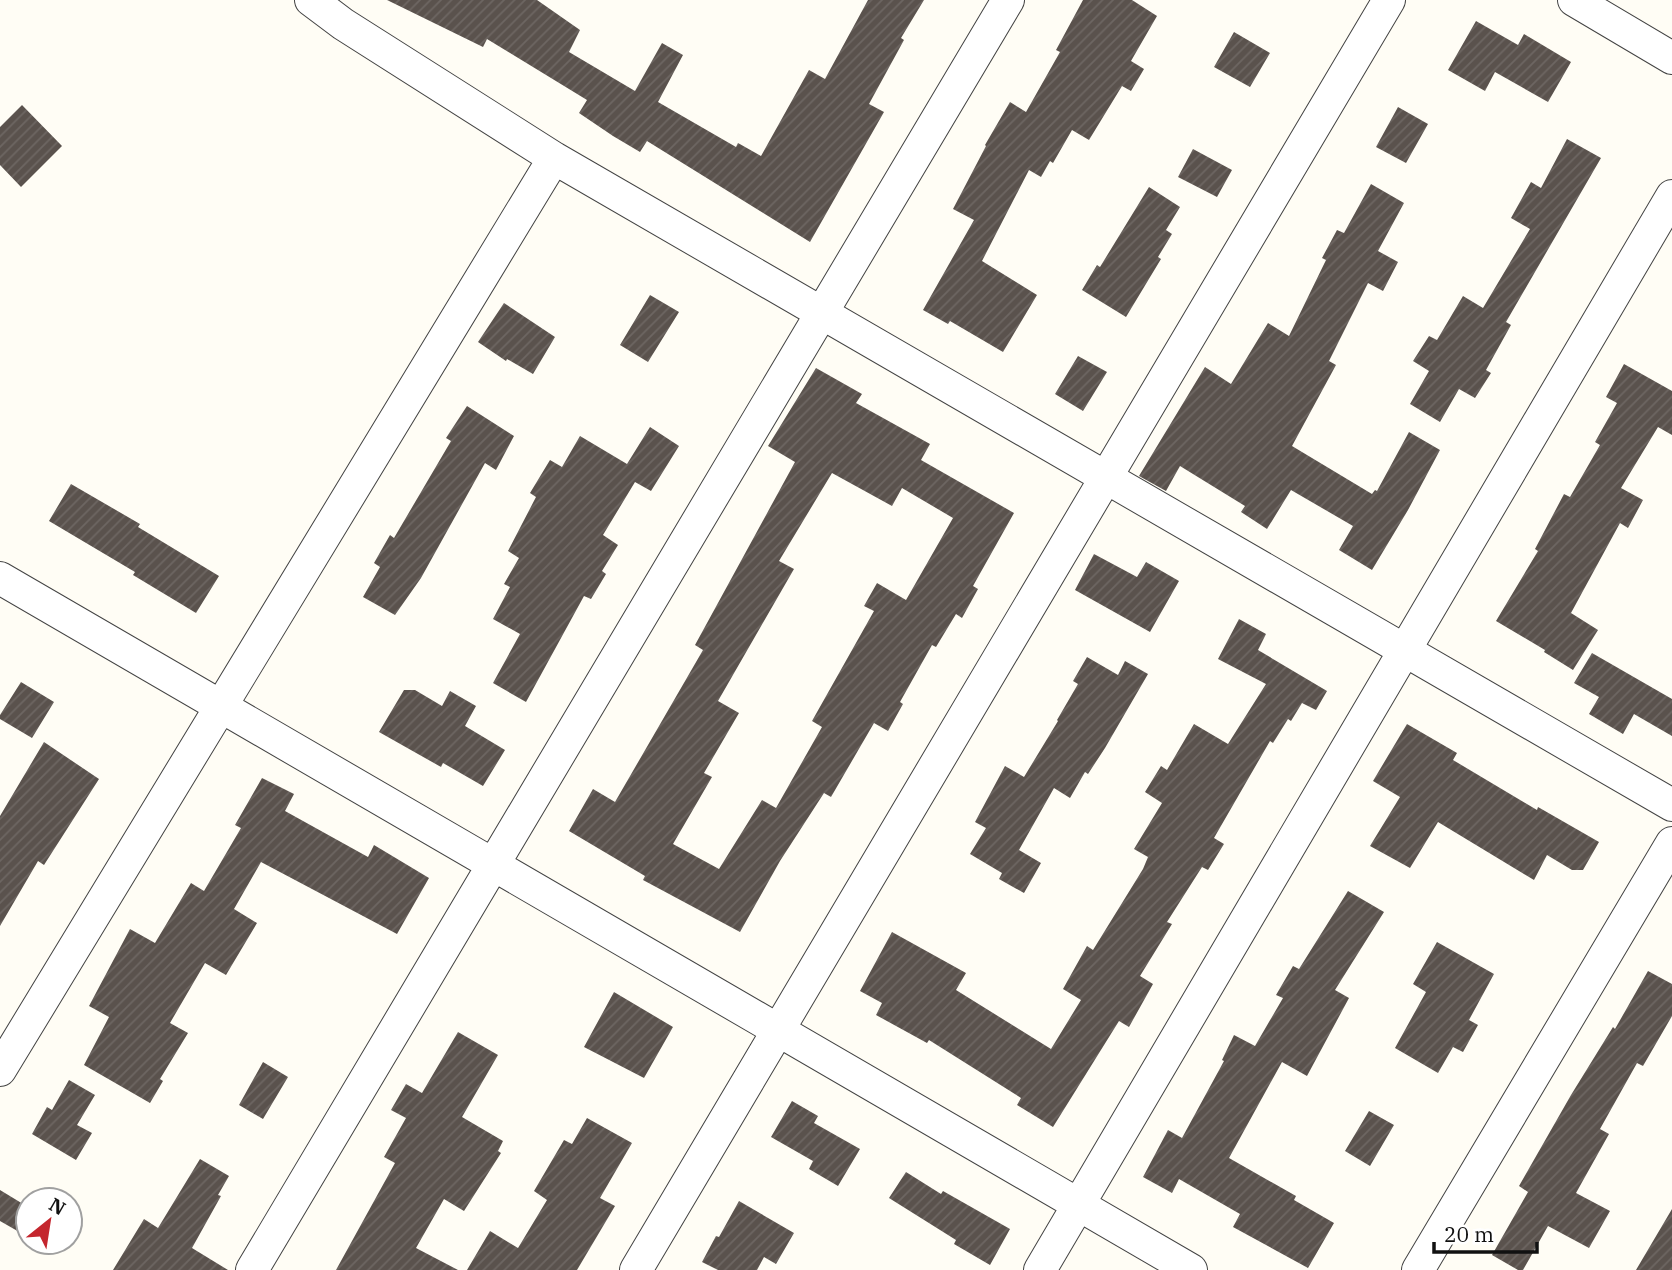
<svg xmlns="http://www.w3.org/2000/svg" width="1672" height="1270" font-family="'IBM Plex Serif',serif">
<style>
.building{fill:url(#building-hatch);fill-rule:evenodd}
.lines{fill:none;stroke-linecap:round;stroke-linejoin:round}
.minor-casing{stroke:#444;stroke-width:34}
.minor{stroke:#fff;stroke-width:32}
</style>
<defs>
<pattern id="building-hatch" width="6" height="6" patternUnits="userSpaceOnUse" patternTransform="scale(1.75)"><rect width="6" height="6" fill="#5a524d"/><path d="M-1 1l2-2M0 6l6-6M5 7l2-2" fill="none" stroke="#6d6662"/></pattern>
</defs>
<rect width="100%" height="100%" fill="#fffdf5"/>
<path class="building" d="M387,0H537L580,30L569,52L635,91L662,43L683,55L658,102L736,147L738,143L761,156L809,70L825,79L868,0H924L901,38L904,40L869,104L884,112L810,242L647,141L640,152L613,136L579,113L587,100L487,39L483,47Z
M1083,0H1132L1157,16L1131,61L1144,69L1131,91L1122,86L1089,140L1072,130L1053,163L1050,161L1041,177L1029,170L982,261L1037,295L1003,352L950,321L948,324L923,310L974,220L953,209L986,146L985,145L1010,102L1026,112L1060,52L1056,50Z
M1476,21L1518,45L1524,34L1571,62L1548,102L1495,72L1485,91L1448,70Z
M1234,32L1270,53L1250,87L1214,67Z
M22,105L62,146L21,187L0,165V127Z
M1398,107L1428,124L1406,163L1376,147Z
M1567,139L1601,158L1506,322L1511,325L1486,370L1491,373L1475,398L1459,389L1440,422L1410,404L1429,371L1413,361L1429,336L1437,340L1463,296L1483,308L1530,229L1511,218L1531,182L1541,188Z
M1193,149L1232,170L1217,197L1178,177Z
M1371,184L1404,203L1378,251L1398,262L1383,291L1368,283L1329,361L1336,365L1292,446L1372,494L1375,490L1377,491L1409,432L1440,450L1408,510L1372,570L1339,550L1353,526L1291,490L1267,529L1241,512L1245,506L1180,466L1166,491L1139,476L1205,367L1231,384L1268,323L1289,336L1326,260L1322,258L1337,230L1344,233Z
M1149,187L1180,207L1166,230L1172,234L1158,257L1161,259L1126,317L1082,290L1097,265L1100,267Z
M650,295L679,312L648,362L620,345Z
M504,303L555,337L533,374L507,359L506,361L478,342Z
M1078,356L1107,372L1083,411L1055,394Z
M1624,364L1672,391V435L1658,427L1621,488L1643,500L1628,528L1620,523L1571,613L1598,630L1573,670L1544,652L1545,650L1496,621L1538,551L1535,549L1564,494L1570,497L1600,445L1595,442L1617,403L1606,397Z
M816,368L862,394L856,403L930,444L921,460L1014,513L973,586L978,589L962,618L956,614L936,647L932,645L900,702L903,704L888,731L874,723L831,797L824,793L780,861L740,932L643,880L645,876L569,831L593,789L615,802L703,650L695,645L795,462L768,446ZM832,473L892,506L902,488L953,518L906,600L877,583L864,606L874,611L812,721L822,727L776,808L762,800L719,869L673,844L712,777L704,773L739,713L718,701L794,569L779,561Z
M467,406L514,436L496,470L485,463L421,578L395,615L363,597L380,567L374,563L390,535L394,538L451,441L446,438Z
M650,427L679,446L651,491L635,482L603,535L618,545L602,571L606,574L591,599L584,596L526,702L493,683L520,634L493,619L510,587L504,584L519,558L508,551L536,497L530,493L550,460L562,467L580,436L627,464Z
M71,484L140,524L138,527L219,576L196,613L133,575L135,572L49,521Z
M1094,554L1137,577L1146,562L1179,581L1150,632L1075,590Z
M1239,619L1266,634L1258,650L1327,691L1316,710L1302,703L1291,721L1288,719L1273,743L1270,741L1214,838L1224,844L1208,870L1202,867L1167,922L1172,924L1140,976L1153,984L1129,1027L1119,1021L1053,1127L1017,1105L1021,1098L929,1040L927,1043L876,1015L882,1003L860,991L892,932L966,973L956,990L1051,1049L1081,1000L1063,989L1087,946L1093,950L1143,869L1148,857L1134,849L1162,803L1145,792L1161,766L1167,770L1194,724L1228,744L1266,684L1218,659Z
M1592,653L1672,699V736L1634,714L1623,734L1589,714L1599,697L1574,683Z
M1087,657L1118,675L1125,661L1148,674L1105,748L1088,774L1085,772L1070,798L1054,788L1019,850L1041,863L1024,893L999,879L1002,873L970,854L986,828L975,822L1005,766L1024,777L1058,721L1057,720L1078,684L1073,681Z
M21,682L54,702L32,738L0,719V715Z
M404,690H415L442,706L450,691L476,706L465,726L505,750L483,786L443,763L441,767L379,732Z
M1407,724L1457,753L1453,760L1537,810L1538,807L1599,842L1583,870H1572L1547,855L1534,880L1438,822L1410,868L1370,846L1400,797L1373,781Z
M44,742L99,779L44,865L38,861L0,926V816Z
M262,778L294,794L285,811L368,857L374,845L429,878L397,934L261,862L234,909L257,923L226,975L205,963L170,1023L188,1033L160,1079L163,1081L150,1103L84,1065L109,1017L89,1006L130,929L155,943L191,883L204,891L241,828L235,825Z
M1348,891L1384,912L1335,990L1349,998L1307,1076L1282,1062L1229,1158L1296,1196L1294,1200L1334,1223L1308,1268L1233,1227L1240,1214L1179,1179L1172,1193L1143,1177L1168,1130L1182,1138L1224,1061L1222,1060L1234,1035L1255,1046L1283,998L1276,995L1293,966L1299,969Z
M1437,942L1494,974L1469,1020L1478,1025L1463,1052L1453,1047L1438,1073L1395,1048L1426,992L1413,984Z
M1648,971L1672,984V1016L1643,1066L1637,1063L1600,1129L1609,1134L1576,1193L1610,1211L1589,1248L1548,1226L1523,1270H1518L1492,1255L1528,1192L1519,1186L1571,1095L1613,1027L1615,1029Z
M614,992L673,1027L644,1078L584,1047Z
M458,1032L498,1055L462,1117L503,1141L498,1151L501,1153L464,1211L444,1199L416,1248L458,1270H336L395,1163L384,1157L406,1118L391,1110L406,1084L422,1093Z
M263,1062L288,1077L263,1119L239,1105Z
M69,1080L95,1095L77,1125L92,1133L76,1160L32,1134L47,1107L52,1110Z
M792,1101L818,1116L814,1123L860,1149L838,1186L809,1169L813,1161L771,1137Z
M1369,1111L1394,1125L1370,1166L1345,1151Z
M587,1118L632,1143L600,1198L615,1206L577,1270H467L490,1231L518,1248L547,1200L534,1191L564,1140L572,1144Z
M200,1159L229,1176L218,1195L221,1196L192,1248L228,1270H113L144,1219L158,1228Z
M906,1172L941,1194L943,1191L1010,1229L990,1265L954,1244L956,1240L889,1198Z
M0,1190L28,1207V1237L0,1221Z
M739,1201L794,1233L776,1264L764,1257L757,1270H718L702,1262L716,1236L719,1237Z
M1672,1209V1270H1636Z"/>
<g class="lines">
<defs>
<path id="minor" d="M311,0L343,24L554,158L1672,805
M1574,0L1672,58
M0,578L1191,1270
M0,1070L554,158
M252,1270L1008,0
M636,1270L1389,0
M1040,1270L1672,196
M1418,1270L1672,843"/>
</defs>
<use href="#minor" class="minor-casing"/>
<use href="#minor" class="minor"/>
</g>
<g transform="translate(49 1221) rotate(30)"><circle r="33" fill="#ffffff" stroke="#a0a0a0" stroke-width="2"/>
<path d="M0-5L12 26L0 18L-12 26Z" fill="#c4262e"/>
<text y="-10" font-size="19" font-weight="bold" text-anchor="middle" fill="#111111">N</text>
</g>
<path d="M1434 1242v10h103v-10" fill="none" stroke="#111111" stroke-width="3.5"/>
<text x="1444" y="1242" font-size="21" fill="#111111" stroke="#ffffff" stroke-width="5" paint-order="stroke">20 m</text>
</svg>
